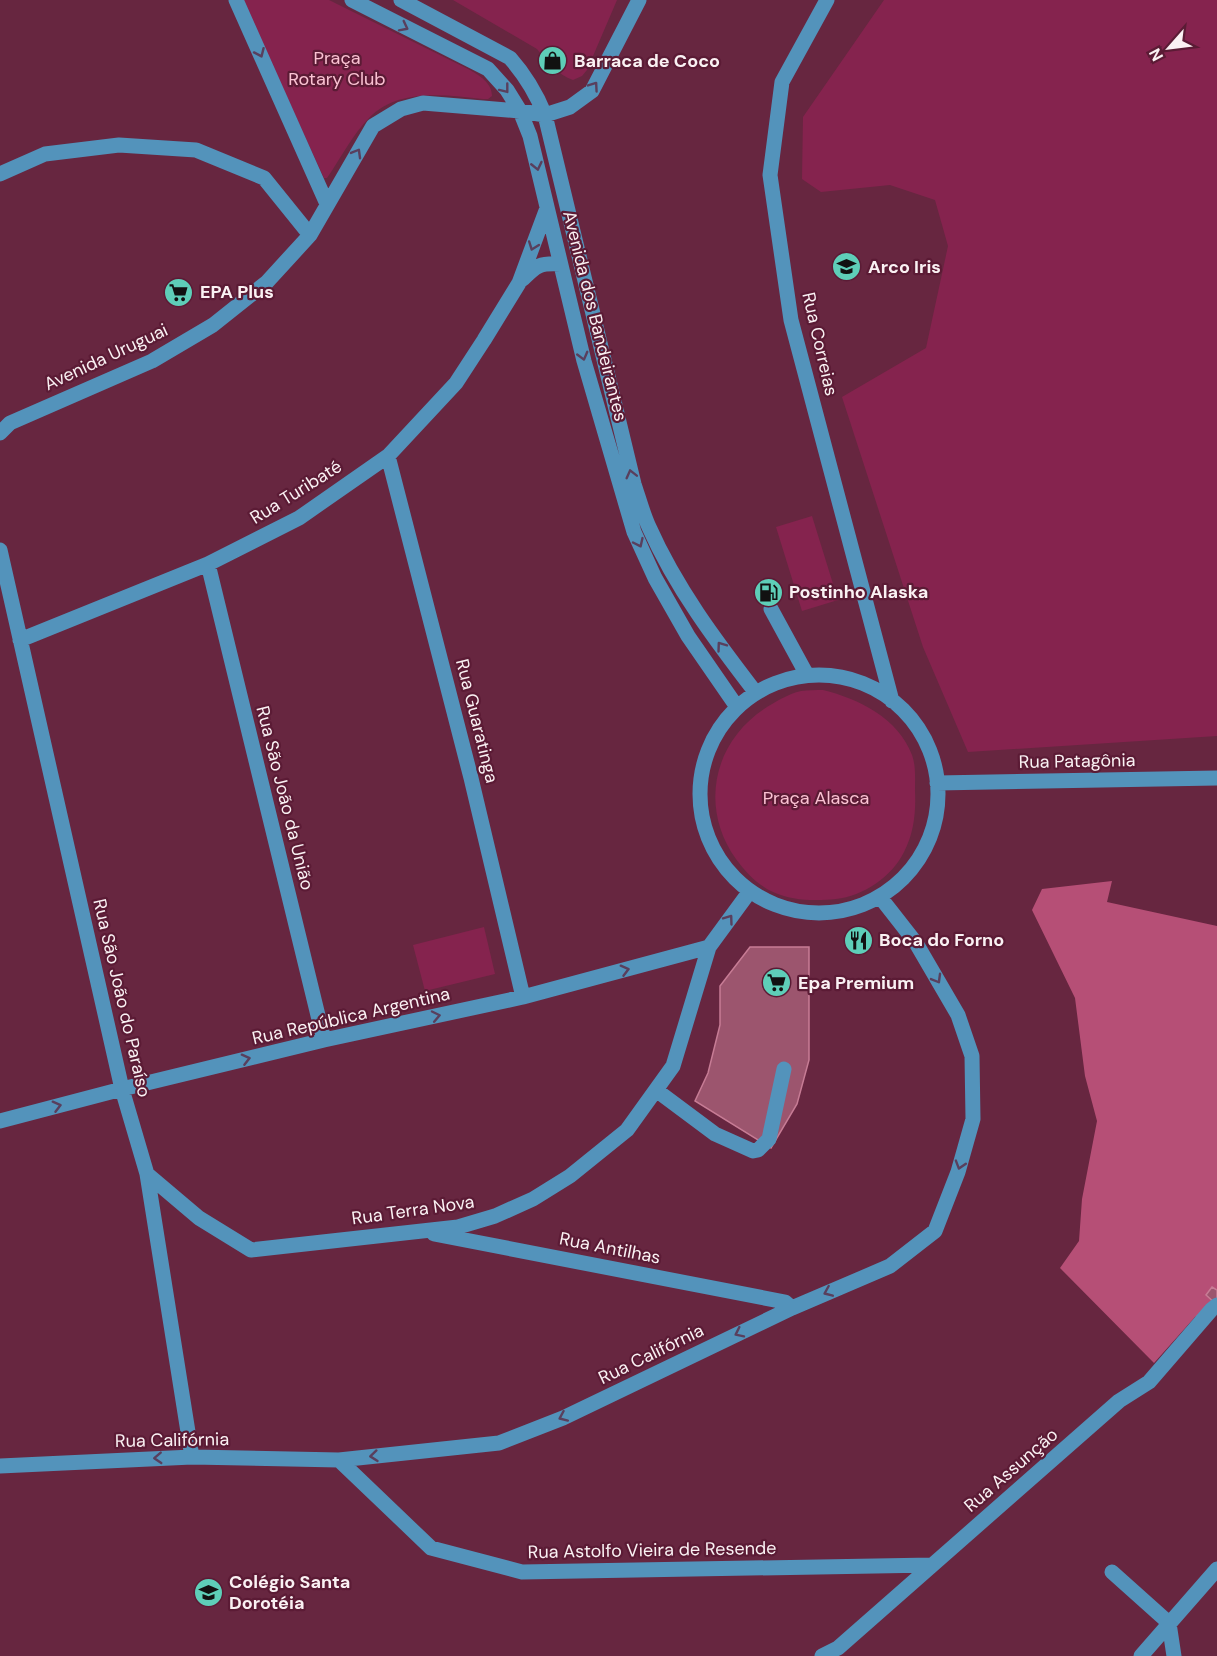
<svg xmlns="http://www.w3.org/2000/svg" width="1217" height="1656" font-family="'DM Sans',sans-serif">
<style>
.green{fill:#85234e}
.forest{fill:#b64f76}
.building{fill:#9c556e;stroke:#c77c95;stroke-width:1.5}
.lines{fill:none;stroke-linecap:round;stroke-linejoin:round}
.minor{stroke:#5393bb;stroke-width:15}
.oneway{stroke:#593f5d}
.labels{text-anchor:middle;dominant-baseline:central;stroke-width:4.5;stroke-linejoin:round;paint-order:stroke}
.park-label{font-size:18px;fill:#fbc2d3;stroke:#5b1b35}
.poi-label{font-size:18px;font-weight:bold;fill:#faf1f3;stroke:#5b1b35;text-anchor:start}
.street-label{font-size:18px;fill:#faf1f3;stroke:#5b1b35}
</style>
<rect width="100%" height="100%" fill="#672640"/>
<path class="green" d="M242,0H329L470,70C480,76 492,83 492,96L488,99H483C445,95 398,88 369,118C352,135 341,158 327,178H324Z
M453,0H617L587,70L582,76L573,80C558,75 546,61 537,49Z
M884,0H1217V736L968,752L923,647L842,397L926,348L948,246L935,200L890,185L821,192L802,179L803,117Z
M812,516L838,600L802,611L776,527Z
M823,690C859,699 898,718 912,755C916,766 915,779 915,791C916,812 914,833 904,852C892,877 863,896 836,899C816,901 792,901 773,892C758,885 746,873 736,859C700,809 712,744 764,709C775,702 788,694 801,691C808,690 816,690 823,690Z
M484,927L495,974L425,991L413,945Z"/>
<path class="forest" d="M1112,881L1107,902L1217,926V1306L1195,1317L1154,1363L1060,1268L1079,1241L1082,1199L1097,1121L1085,1076L1075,998L1032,910L1042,889Z"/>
<path class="building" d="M550,52L562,63L555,70L544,60Z
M750,947H809V1060L797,1104L771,1148L695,1101L708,1073L720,1025V986Z
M1212,1287L1217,1290V1300L1215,1303L1206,1295Z"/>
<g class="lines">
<path class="minor" d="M236,0L327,204
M352,0L488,69L507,90L520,111L530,136L584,361L634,532L655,578L688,636L737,707
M401,0L510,58C526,76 536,93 545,115L634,484C639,499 643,514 649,527C676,588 716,641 756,693
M827,0L782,82L770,175L791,320L892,701
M0,174L45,154L119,145L196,150L264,178L310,235
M523,279C537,265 540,263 560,264
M0,433L10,423L152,361L213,325L267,282L310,235L373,126L401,109L423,103L520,111L545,115L570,107L592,91L639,0
M388,456L471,778L523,997
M0,550L122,1089L147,1174L192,1457
M208,564L324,1040
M771,609L807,675
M20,640L208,564L299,518L388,456L456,383L484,340L519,283L547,208
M700 794a119 119 0 1 1 238 0a119 119 0 1 1-238 0Z
M937,783L1217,778
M656,1090L715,1134L753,1151L758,1150L769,1139L784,1069
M0,1121L122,1089L324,1040L523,997L709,947
M147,1174L199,1218L251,1250L458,1227L495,1216L533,1199L570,1176L627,1130L673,1066L709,947L750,891
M434,1234L785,1302L792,1308
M339,1460L431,1548L522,1572L932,1565
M0,1466L192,1457L339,1460L499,1443L563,1418L792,1308L890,1266L935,1231L958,1172L973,1119L972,1056L958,1015L916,943L880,897
M1112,1572L1169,1623
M1169,1623L1174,1656
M822,1656L838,1648L1119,1401L1149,1382L1212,1309L1217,1305
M1141,1656L1217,1569"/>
</g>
<defs><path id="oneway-chevron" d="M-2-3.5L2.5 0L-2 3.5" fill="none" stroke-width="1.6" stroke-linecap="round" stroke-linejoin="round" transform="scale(1.5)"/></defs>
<g class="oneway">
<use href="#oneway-chevron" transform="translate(404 27) rotate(27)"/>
<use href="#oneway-chevron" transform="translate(260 53) rotate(66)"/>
<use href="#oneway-chevron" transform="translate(594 86) rotate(-55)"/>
<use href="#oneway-chevron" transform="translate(505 89) rotate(52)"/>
<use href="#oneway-chevron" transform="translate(357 153) rotate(-60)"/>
<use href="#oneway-chevron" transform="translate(537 166) rotate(77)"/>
<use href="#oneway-chevron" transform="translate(533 246) rotate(110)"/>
<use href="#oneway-chevron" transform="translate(583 356) rotate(75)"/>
<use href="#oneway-chevron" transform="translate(631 474) rotate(-104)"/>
<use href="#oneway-chevron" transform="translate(639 543) rotate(65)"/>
<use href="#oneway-chevron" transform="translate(721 646) rotate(-126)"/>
<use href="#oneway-chevron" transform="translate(729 919) rotate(-54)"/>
<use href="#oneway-chevron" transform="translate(625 970) rotate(-15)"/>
<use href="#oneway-chevron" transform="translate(937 979) rotate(60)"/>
<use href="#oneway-chevron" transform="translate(436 1016) rotate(-12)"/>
<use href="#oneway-chevron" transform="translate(246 1059) rotate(-14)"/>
<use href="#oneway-chevron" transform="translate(57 1106) rotate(-15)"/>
<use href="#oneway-chevron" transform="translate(960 1165) rotate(107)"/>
<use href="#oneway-chevron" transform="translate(828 1292) rotate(157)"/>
<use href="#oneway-chevron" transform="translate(739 1333) rotate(154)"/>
<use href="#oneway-chevron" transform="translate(563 1417) rotate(156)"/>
<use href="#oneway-chevron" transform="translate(374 1456) rotate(174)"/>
<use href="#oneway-chevron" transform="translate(158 1458) rotate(177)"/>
</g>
<defs>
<symbol id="shop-disc" viewBox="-11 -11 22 22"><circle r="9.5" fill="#5eceb8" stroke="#5b1b35"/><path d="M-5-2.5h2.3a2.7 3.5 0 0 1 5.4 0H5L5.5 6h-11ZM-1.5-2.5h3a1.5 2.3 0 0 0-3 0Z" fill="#111"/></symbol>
<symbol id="school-disc" viewBox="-11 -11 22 22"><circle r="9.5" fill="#5eceb8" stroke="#5b1b35"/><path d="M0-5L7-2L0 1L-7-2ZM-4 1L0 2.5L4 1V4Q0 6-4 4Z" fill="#111"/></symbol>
<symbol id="supermarket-disc" viewBox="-11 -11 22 22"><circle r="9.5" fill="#5eceb8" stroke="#5b1b35"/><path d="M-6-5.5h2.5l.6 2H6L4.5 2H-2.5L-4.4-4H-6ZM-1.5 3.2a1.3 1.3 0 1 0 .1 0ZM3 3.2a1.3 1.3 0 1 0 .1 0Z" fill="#111"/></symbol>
<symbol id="fuel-disc" viewBox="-11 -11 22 22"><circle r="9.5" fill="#5eceb8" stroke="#5b1b35"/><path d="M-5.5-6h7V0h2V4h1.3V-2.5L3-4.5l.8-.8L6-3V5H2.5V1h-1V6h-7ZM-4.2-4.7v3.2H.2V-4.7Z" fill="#111"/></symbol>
<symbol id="restaurant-disc" viewBox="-11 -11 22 22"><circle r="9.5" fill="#5eceb8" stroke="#5b1b35"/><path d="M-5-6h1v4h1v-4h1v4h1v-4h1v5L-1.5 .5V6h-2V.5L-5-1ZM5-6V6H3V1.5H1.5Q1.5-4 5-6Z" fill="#111"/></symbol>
</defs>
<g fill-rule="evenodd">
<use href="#shop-disc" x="536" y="44" width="33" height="33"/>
<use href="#school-disc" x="830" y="250" width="33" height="33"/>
<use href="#supermarket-disc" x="162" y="276" width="33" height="33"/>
<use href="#fuel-disc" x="752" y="576" width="33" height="33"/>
<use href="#restaurant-disc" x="842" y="924" width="33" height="33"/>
<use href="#supermarket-disc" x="760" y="966" width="33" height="33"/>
<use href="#school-disc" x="192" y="1576" width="33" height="33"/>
</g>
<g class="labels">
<g class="park-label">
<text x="337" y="58">Praça<tspan x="337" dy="21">Rotary Club</tspan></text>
<text x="816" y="798">Praça Alasca</text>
</g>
<g class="poi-label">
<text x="574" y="61">Barraca de Coco</text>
<text x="868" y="267">Arco Iris</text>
<text x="200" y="292">EPA Plus</text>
<text x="789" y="592">Postinho Alaska</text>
<text x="879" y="940">Boca do Forno</text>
<text x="798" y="983">Epa Premium</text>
<text x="229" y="1582">Colégio Santa<tspan x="229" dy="21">Dorotéia</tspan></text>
</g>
<g class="street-label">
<text transform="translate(595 316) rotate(76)">Avenida dos Bandeirantes</text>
<text transform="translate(820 344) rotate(77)">Rua Correias</text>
<text transform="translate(106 357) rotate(-25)">Avenida Uruguai</text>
<text transform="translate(296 492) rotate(-32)">Rua Turibaté</text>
<text transform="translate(477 721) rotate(76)">Rua Guaratinga</text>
<text transform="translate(1077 761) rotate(-1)">Rua Patagônia</text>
<text transform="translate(285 798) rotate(76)">Rua São João da União</text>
<text transform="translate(122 998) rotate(77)">Rua São João do Paraíso</text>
<text transform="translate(351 1016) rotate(-13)">Rua República Argentina</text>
<text transform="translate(413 1210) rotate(-8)">Rua Terra Nova</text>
<text transform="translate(610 1248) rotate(11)">Rua Antilhas</text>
<text transform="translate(651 1354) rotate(-26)">Rua Califórnia</text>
<text transform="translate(172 1440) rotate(-1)">Rua Califórnia</text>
<text transform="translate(1011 1470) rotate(-41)">Rua Assunção</text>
<text transform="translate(652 1550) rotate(-1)">Rua Astolfo Vieira de Resende</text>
</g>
</g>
<g transform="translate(1169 48) rotate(242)" stroke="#5b1b35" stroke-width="4.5" paint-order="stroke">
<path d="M0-4.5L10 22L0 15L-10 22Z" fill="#faf1f3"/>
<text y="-9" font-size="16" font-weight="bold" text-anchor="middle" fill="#faf1f3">N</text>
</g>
</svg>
